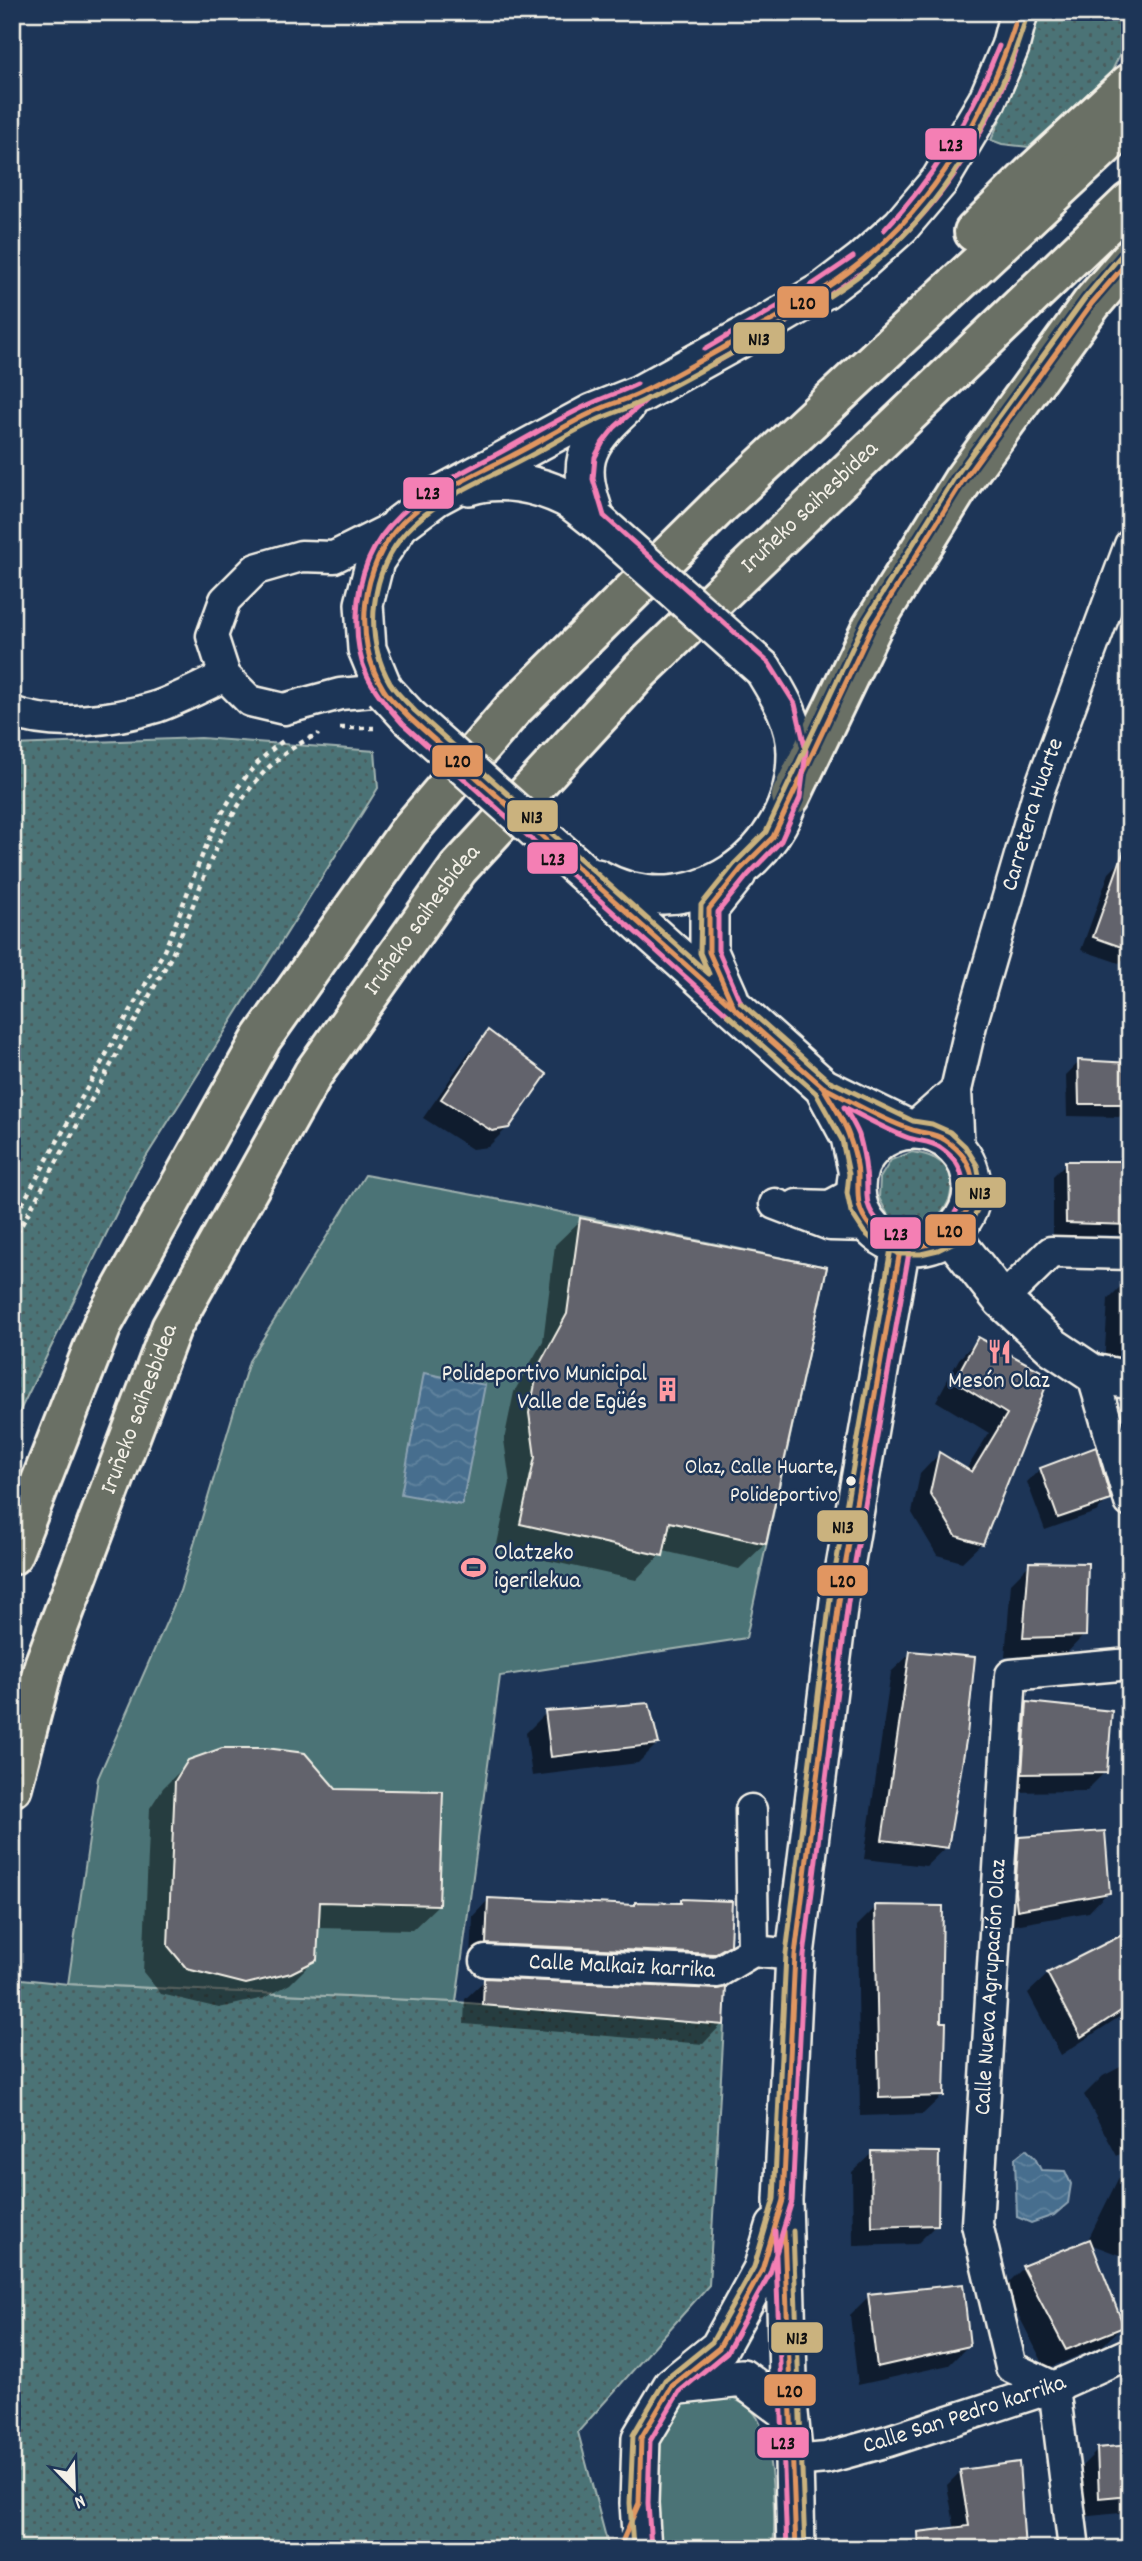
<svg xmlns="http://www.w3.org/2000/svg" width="1142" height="2561" font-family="Dekko,sans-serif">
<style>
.grass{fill:url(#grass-dots);stroke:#a0b2af;stroke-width:2}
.park{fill:#4b7376;stroke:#a0b2af;stroke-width:2}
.water{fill:url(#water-waves);stroke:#8ca2b2;stroke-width:2}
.shadow{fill:#0007}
.building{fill:#62636c;stroke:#f4f1e8;stroke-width:2}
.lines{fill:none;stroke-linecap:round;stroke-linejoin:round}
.minor-casing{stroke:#f4f1e8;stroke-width:35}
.tertiary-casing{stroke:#f4f1e8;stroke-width:42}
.motorway-casing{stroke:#f4f1e8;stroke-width:44}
.path{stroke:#f4f1e8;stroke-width:4.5;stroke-dasharray:5 5;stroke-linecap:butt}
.minor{stroke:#1d3557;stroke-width:30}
.tertiary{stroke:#1d3557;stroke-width:37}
.motorway{stroke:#6b7065;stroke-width:38}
.tertiary-bridge-casing{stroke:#f4f1e8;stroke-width:42;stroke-linecap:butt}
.tertiary-bridge{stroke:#1d3557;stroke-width:37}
.bus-1-casing{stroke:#1d3557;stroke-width:10}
.bus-2-casing{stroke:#1d3557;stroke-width:10}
.bus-3-casing{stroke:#1d3557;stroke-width:10}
.bus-1{stroke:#e19661;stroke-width:5}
.bus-2{stroke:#f47fb4;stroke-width:5}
.bus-3{stroke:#cab27e;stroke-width:5}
.bus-dot{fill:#f4f1e8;stroke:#1d3557;stroke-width:2.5}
.labels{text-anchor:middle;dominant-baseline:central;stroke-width:5;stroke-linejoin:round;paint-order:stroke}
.bus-label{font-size:22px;fill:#f4f1e8;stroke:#1d3557;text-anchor:end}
.street-label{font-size:24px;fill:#f4f1e8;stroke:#1d3557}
.poi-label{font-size:24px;fill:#f4f1e8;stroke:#1d3557;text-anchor:end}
.line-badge{stroke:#1d3557;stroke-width:2.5}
.pale-badge-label{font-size:19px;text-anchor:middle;font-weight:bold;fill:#111}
</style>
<defs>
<pattern id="grass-dots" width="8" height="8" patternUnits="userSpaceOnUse" patternTransform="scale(1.75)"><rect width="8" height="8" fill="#4b7376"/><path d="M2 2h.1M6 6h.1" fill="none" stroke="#4a5b5c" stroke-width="1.8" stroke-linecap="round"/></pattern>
<pattern id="water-waves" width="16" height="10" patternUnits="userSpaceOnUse" patternTransform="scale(1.75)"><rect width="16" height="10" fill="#466e8e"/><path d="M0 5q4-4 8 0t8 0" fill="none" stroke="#61839e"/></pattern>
</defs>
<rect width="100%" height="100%" fill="#1d3557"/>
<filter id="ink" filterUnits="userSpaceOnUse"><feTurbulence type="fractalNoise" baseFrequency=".0143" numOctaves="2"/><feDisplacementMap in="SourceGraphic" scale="14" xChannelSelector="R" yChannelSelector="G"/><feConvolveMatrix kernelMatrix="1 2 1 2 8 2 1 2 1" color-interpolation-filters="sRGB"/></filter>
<g filter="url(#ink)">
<path class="grass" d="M1040,12H1130V41L1120,54L1110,75L1029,147L1002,144L991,140L1026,61Z
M201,738L375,751L378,788L136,1173L12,1427V745Z
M912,1152C924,1154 934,1156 943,1164C960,1180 950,1213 929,1222C923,1224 914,1225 907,1226L888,1215L879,1198L880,1178L891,1160Z
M13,1978L68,1984L456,2002L724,2025L709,2285L578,2432L609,2549H15L12,2530Z"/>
<path class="park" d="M365,1175L517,1203L827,1267L746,1638L500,1676L456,2002L68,1984L98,1778L180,1591L249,1361Z
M706,2393C724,2395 743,2399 755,2414C773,2439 776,2518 773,2549H659C654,2519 652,2427 676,2406C683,2400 698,2396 706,2393Z"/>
<path class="water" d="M424,1373L485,1385L462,1505L401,1494Z
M1026,2149L1035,2158L1041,2170L1065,2171L1071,2184L1068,2203L1054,2215L1031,2223L1017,2217L1015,2158Z"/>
<path class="shadow" d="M1122,860L1130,861V953L1119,963L1081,950L1109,873Z
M489,1033L508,1127L488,1147L472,1149L423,1118L469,1052Z
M1079,1062L1130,1065V1106L1119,1117L1067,1116L1066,1075Z
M1130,1152V1235H1053V1176L1066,1163H1126L1127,1155Z
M581,1220L765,1544L739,1569L664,1551L636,1580L496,1549L510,1483L504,1440L514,1392L543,1341L555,1245Z
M1121,1286H1130V1366L1104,1365L1108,1299Z
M978,1339L1048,1377L982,1543L962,1562L937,1555L912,1513L920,1474L939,1454L966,1470L989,1433L936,1401L959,1359Z
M1040,1469L1109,1499L1096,1512L1045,1530L1027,1482Z
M1030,1564L1084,1635L1065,1655L1005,1657L1011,1583Z
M911,1653L946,1847L926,1866L864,1859L891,1672Z
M1028,1704L1105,1772L1086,1791L1004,1792L1008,1723Z
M546,1713L657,1744L638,1763L532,1776L526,1733Z
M189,1762L438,1905L412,1930L317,1928L315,1959L290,1984L264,1998L219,2008L161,1994L143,1972L150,1808L163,1788Z
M1019,1838L1108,1892L1089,1912L998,1928L1000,1858Z
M488,1900L633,1907L636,1903L678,1905L682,1900L728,1944L712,1960L696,1969L471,1959L473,1916Z
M876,1907L943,2095L923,2114L860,2116L857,1926Z
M1130,1933V2010L1061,2055L1028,1993L1048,1974Z
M485,1980L722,2024L703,2044L464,2024L465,1999Z
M1130,2062V2148L1117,2156L1084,2095L1103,2076Z
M872,2153L936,2225L917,2244L853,2246L852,2172Z
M1130,2167V2259L1090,2244L1122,2327L1102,2346L1046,2369L1004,2287L1023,2268L1087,2242L1118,2179Z
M869,2296L968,2346L949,2365L858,2385L850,2315Z
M1130,2447V2512L1080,2517L1079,2469L1098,2450Z
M960,2472L1024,2549L956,2536L947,2485Z"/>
<path class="building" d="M1126,845H1130V950L1093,937Z
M488,1030L547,1074L509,1128L492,1131L441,1099Z
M1078,1060L1130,1063V1104H1079Z
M1065,1161H1126L1130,1225L1066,1223Z
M580,1218L827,1267L766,1544L670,1522L663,1556L520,1524L535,1457L529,1413L539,1365L567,1314Z
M978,1337L1050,1376L983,1544L956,1536L930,1493L939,1452L972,1472L1007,1414L954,1381Z
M1096,1447L1111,1500L1058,1518L1040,1468Z
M1029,1562L1088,1563L1086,1636L1023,1638Z
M910,1651L975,1657L967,1735L948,1848L882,1840Z
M1027,1702L1112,1711L1107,1773L1022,1774Z
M649,1703L659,1744L551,1757L545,1711Z
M222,1748H266L305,1753L336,1789L443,1791L439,1905L320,1902L317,1960L291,1973L246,1984L187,1969L168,1946L175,1781L188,1760Z
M1105,1831L1110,1893L1017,1910L1015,1891L1019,1837Z
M488,1898L635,1905V1902L681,1903V1899L732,1901L730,1945L714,1954L486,1944Z
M875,1905L943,1906L941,2022H946L944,2096L879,2098Z
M1130,1931V2005L1081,2037L1047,1973Z
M484,1978L717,1989L726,1987L724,2025L483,2005Z
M871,2151L939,2152L938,2225L872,2227Z
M1090,2239L1124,2327L1066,2350L1022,2266Z
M963,2284L970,2346L877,2367L868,2294Z
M1130,2445V2495L1099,2498L1097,2448Z
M1019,2462L1025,2549H919L918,2532L969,2526L960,2470Z"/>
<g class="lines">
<defs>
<g id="minor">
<path d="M384,690L340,694L284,709L250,701L225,676L212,636L225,600L256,569L301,556L334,557L400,524"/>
<path d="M12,712C54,728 114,720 156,707C179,699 203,686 225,676"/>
<path d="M911,1130L956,1090"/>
<path id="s1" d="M959,1152L956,1090L971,1025L1039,790L1130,545"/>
<path d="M775,1204L830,1225L870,1226"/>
<path d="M797,1205L830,1206L856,1192"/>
<path d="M1002,1300L1051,1252L1130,1254"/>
<path d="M1092,1373L1130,1502"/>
<path d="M751,1810L753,1951"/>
<path id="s2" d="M486,1961L718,1972L753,1951L795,1955"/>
<path id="s3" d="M794,2461L826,2458L888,2441L1054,2387L1130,2353"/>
<path id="s4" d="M1074,2549L1054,2387L1011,2367L977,2224L1011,1675L1130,1664"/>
</g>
<path id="tertiary" d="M469,486C499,476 538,484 566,498C577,504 587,514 597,521
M597,521C576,464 581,447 626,406
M384,690L367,649L364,604L375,561L400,524L436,497L592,413L640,394L765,325L824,290L862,261L901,226L940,180L987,101L1010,47L1019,12
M575,865L823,1087L911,1130
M597,878C689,930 797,856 796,753C796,722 779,695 763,669
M729,997L709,952V909L737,874
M823,1087L850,1137L858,1174
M856 1188a58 58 0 1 1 116 0a58 58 0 1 1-116 0Z
M950,1234L1002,1300L1053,1347L1092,1373L1130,1380
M672,2386L742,2378L789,2413
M642,2549L639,2503L641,2438L672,2386L719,2348L762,2270L775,2227
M796,2549L794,2461L789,2413L783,2200L795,1955L839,1601L901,1245"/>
<g id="motorway">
<path d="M974,232L1035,171L1130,83"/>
<path d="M791,796L872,627L962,482L1092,303L1130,259"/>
<path d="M12,1555L103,1323L262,1038L408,832L514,708L718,507L1130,122"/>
<path id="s5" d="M12,1787L44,1665L171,1328L313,1074L458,869L641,670L1130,202"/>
</g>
</defs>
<use href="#minor" class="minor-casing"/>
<use href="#tertiary" class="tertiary-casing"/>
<use href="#motorway" class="motorway-casing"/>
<path class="path" d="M340,728H374
M12,1222L163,953C196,881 215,789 283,741
M12,1242L171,957C210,875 227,773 319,734"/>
<use href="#minor" class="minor"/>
<use href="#tertiary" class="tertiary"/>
<use href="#motorway" class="motorway"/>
<defs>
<path id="tertiary-bridge" d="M597,521L763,669
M384,690L409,717L575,865"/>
</defs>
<use href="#tertiary-bridge" class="tertiary-bridge-casing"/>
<use href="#tertiary-bridge" class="tertiary-bridge"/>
<defs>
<path id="bus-1" d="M734,1008L823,1087
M734,1008L823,1087
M734,1008L409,717C401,708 390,700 384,690C352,640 361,565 402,523C434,491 480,473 519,452C544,439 568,424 593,412C609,404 627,400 642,392C680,373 717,351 753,331C790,310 828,289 860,263C940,198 989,110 1019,12
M734,1008L709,952V909L741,869L773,837L872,627L962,482L1092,303L1130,259
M823,1087C851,1101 880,1119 910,1129C922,1134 934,1132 945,1140C1019,1187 927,1291 870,1226C856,1209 858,1196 858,1176C858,1165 854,1150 850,1139C845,1121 832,1103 823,1087Z
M784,2231L796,2549
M619,2549L639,2503L641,2438L672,2386L719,2348L762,2270L783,2200L795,1955L839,1601L901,1245"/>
<path id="bus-2" d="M884,230C936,176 972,116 999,46
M896,242C952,190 990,124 1016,52
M705,349L794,297L853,257
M713,364L811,308L864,271
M637,384C621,392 604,397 588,405C558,419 529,437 499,453C427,490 359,523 357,615C355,665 370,688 403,724L728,1015
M647,399L615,427L603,442L595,457L593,479L604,516L769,663L795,704L806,751L800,798L781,841L748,875L718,912V950L741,1003
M844,1107C864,1117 885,1129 906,1137C918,1142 930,1140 941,1148C1000,1188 928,1273 878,1221C862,1204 869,1192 866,1172C865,1160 862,1146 859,1135C855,1125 849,1116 844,1107Z
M775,2231L787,2549
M651,2548L648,2503L650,2441L679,2392L727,2352L770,2273L792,2201L804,1956L848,1602L910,1247"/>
<path id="bus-3" d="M1027,15C997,114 947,204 866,270C833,296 795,317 759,338C722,359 685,380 647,399C632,407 615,412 599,419C573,431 549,446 524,459C485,480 438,497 407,531C370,571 363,636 390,683C397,694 407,702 415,711L709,974L700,953L701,905L734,864L766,832L864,623L955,477L1085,298L1123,253
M728,1015L816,1093L842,1140L849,1174L847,1193L851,1212L864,1232L880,1246L901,1254H921L938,1250L956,1241L969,1226L978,1208L981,1187L977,1165L965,1146L950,1132L932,1124L913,1121L828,1080L741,1003
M793,2231L805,2549
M633,2549L630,2503L633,2435L665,2380L712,2342L754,2267L774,2199L786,1954L830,1599L892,1243"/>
</defs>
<use href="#bus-1" class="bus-1-casing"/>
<use href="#bus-2" class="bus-2-casing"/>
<use href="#bus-3" class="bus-3-casing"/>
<use href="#bus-1" class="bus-1"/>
<use href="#bus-2" class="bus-2"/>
<use href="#bus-3" class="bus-3"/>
</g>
</g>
<defs>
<symbol id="restaurant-bare" viewBox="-9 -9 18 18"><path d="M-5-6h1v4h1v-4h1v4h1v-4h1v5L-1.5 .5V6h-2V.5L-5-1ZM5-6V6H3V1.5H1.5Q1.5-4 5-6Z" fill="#ff9aa2" stroke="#1d3557" stroke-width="2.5" paint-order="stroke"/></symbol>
<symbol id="building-bare" viewBox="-9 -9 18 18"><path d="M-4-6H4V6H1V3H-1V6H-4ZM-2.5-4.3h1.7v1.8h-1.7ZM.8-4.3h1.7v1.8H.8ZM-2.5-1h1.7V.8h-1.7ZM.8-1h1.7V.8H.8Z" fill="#ff9aa2" stroke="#1d3557" stroke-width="2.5" paint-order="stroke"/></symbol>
<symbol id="stadium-bare" viewBox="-9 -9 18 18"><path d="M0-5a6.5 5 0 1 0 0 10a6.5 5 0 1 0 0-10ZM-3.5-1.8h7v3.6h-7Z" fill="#ff9aa2" stroke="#1d3557" stroke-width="2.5" paint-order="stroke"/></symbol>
</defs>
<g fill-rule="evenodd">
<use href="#restaurant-bare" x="982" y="1334" width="35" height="35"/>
<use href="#building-bare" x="650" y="1372" width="35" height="35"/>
<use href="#stadium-bare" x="456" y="1550" width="35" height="35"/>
</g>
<circle class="bus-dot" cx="851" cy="1481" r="6"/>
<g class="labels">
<g class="bus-label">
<text x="838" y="1468">Olaz, Calle Huarte,<tspan x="838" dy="28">Polideportivo</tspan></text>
</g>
<g class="street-label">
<text stroke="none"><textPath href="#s5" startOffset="1533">Iruñeko saihesbidea</textPath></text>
<text stroke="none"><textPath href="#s1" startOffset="348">Carretera Huarte</textPath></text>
<text stroke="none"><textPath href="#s5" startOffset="966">Iruñeko saihesbidea</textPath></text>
<text stroke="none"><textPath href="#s5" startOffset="399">Iruñeko saihesbidea</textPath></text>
<text stroke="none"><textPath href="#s2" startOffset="136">Calle Malkaiz karrika</textPath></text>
<text stroke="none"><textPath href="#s4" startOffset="595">Calle Nueva Agrupación Olaz</textPath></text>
<text stroke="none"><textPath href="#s3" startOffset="177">Calle San Pedro karrika</textPath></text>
</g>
<g class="poi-label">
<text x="647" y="1375">Polideportivo Municipal<tspan x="647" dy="28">Valle de Egüés</tspan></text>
<text x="999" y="1382" text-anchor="middle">Mesón Olaz</text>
<text x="494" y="1554" text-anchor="start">Olatzeko<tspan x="494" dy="28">igerilekua</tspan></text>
</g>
</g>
<g class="line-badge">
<rect x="924" y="127" width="54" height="34" rx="7" fill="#f47fb4"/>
<rect x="776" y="285" width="54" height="34" rx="7" fill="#e19661"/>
<rect x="732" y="321" width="54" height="34" rx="7" fill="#cab27e"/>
<rect x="402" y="476" width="53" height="34" rx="7" fill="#f47fb4"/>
<rect x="431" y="744" width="53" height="34" rx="7" fill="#e19661"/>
<rect x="506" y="799" width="53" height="34" rx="7" fill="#cab27e"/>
<rect x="526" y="841" width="53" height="34" rx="7" fill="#f47fb4"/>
<rect x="954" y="1176" width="53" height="33" rx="7" fill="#cab27e"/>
<rect x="924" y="1213" width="53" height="34" rx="7" fill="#e19661"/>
<rect x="869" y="1216" width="53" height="34" rx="7" fill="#f47fb4"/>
<rect x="816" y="1509" width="53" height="34" rx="7" fill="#cab27e"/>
<rect x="816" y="1564" width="53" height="33" rx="7" fill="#e19661"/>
<rect x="770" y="2321" width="54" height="33" rx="7" fill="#cab27e"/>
<rect x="763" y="2373" width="54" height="34" rx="7" fill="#e19661"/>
<rect x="756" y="2426" width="54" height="33" rx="7" fill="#f47fb4"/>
</g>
<g class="pale-badge-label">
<text x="951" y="151">L23</text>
<text x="803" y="309">L20</text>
<text x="759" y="345">N13</text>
<text x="428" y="499">L23</text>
<text x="458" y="767">L20</text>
<text x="532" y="823">N13</text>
<text x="553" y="865">L23</text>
<text x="980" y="1199">N13</text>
<text x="950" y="1237">L20</text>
<text x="896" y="1240">L23</text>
<text x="843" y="1533">N13</text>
<text x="843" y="1587">L20</text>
<text x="797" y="2344">N13</text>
<text x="790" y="2397">L20</text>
<text x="783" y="2449">L23</text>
</g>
<rect width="1142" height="2561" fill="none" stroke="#1d3557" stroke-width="42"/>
<rect x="21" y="21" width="1100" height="2519" fill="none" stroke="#f4f1e8" stroke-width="2.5" filter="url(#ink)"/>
<g transform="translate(74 2488) rotate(157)" stroke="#1d3557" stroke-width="5" paint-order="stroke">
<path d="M0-5L12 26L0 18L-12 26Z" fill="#f4f1e8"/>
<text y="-10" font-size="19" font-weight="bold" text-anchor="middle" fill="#f4f1e8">N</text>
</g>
</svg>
